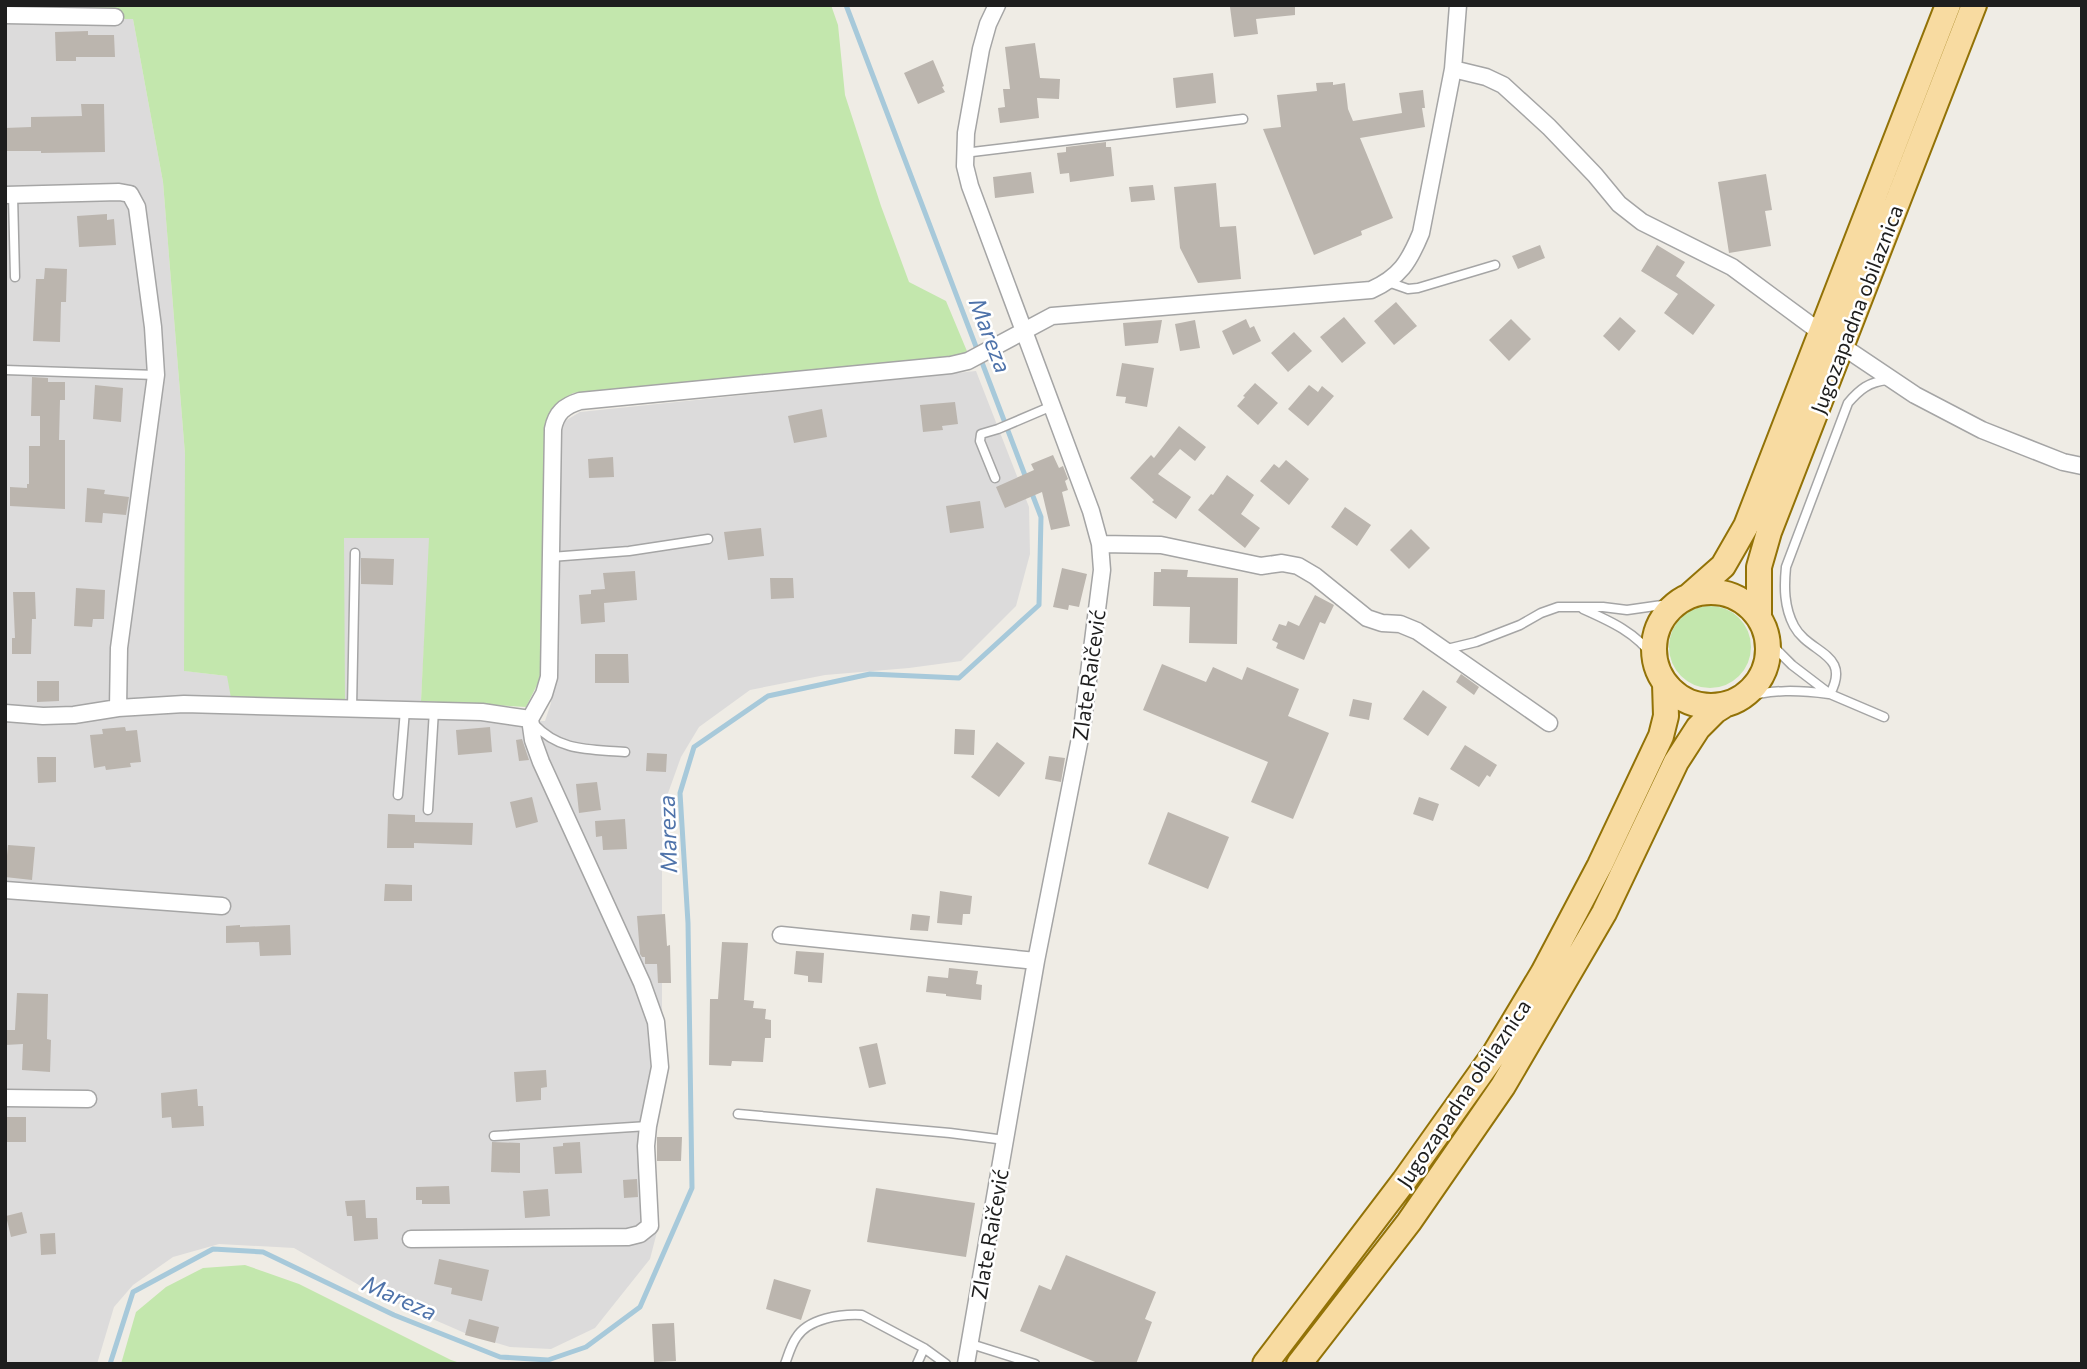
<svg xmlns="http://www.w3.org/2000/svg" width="2087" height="1369" font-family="Commissioner,sans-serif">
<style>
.residential{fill:#dcdbdb}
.grass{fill:#c3e7ad}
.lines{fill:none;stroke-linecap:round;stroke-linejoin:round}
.stream{stroke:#a7c9da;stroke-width:5}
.building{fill:#bbb5ae}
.service-casing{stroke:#a5a5a5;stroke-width:11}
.minor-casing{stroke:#a5a5a5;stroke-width:19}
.primary-casing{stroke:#927207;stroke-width:28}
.service{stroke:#fff;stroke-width:8}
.minor{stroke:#fff;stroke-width:16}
.primary{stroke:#f8dba1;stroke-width:24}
.labels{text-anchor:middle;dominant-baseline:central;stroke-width:5;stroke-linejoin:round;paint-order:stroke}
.street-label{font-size:21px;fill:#1e1e1e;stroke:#fff}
.water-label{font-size:23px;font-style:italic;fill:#4f73aa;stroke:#fff}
</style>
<rect width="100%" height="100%" fill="#efece5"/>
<path class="residential" d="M5,19H133L163,182L185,454V671L227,676L344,538H430L420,719L509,722L545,721L551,703L560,541V424L580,412L976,371L1029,507L1030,554L1016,606L961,661L909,668L825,675L750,690L699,727L681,757L662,810V1006L664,1067L653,1112L652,1187L658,1228L650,1259L595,1328L551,1349L510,1347L467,1334L373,1293L294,1248L219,1244L173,1257L133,1285L114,1307L97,1364H5Z"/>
<path class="grass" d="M5,5H831L838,25L845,95L881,206L909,282L946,301L969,356L573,393L553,407L549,434L541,677L526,707L421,701L429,538H344L345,701L231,698L227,676L184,671L185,454L163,182L133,19H5Z
M1669 647a41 41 0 1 1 82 0a41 41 0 1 1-82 0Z
M245,1265L299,1284L451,1360L463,1364H121L136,1312L166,1287L203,1268Z"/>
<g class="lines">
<path class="stream" d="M846,5L1026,478
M110,1364L133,1292L213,1249L263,1252L394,1315L500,1357L548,1360L586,1347L640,1307L692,1188L688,923L680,793L694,747L768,696L870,674L959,678L1039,605L1041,517L1031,491"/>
</g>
<path class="building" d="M1249,5H1295V15L1256,19L1258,34L1234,37L1230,7Z
M88,31V35H114L115,57H76V61H56L55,32Z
M1035,43L1040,78L1060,79L1059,99L1037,98L1039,118L1000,123L998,108L1005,107L1003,89H1010L1005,47Z
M933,60L944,86L942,87L945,92L918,104L904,73Z
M1213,73L1216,103L1176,108L1173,78Z
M1333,82V85L1345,83L1348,109L1353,121L1402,113L1399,93L1423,90L1425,108H1422L1425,127L1360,138L1393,218L1361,231L1362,235L1314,255L1263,129L1281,127L1277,95L1317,91L1316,83Z
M81,104H104L105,152L41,153V151H5V128L31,127V117L82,116Z
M1106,142V147H1111L1114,176L1070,182L1069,173L1060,174L1057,153L1066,152V147Z
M1031,172L1034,193L995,198L993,177Z
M1766,174L1772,210L1765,211L1771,246L1729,253L1718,182Z
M1216,183L1220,227L1236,226L1241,279L1198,283L1180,248L1174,187Z
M1153,185L1155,200L1131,202L1129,187Z
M107,214V220L114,219L116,245L79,247L77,216Z
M1540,245L1545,258L1518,269L1512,256Z
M1657,245L1685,262L1676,276L1715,305L1693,335L1664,313L1678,294L1641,271Z
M45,268L67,269L66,302H61L60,342L33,341L36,279H44Z
M1396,302L1417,326L1394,345L1374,321Z
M1344,317L1366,343L1342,363L1320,337Z
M1620,317L1636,331L1619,351L1603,336Z
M1246,319L1250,328L1254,326L1261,341L1233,355L1222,331Z
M1511,319L1531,339L1509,361L1489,340Z
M1162,320L1158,343L1125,346L1123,323Z
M1195,320L1200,348L1180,351L1175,324Z
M1294,332L1312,351L1288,372L1271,353Z
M1122,363L1154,368L1147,407L1125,403L1126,397L1116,396Z
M32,377L48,378V382H65V400H60L59,440H65V509L10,506V487L27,488V484H29V446H40V416H31Z
M1255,383L1278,403L1258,425L1237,406L1245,397L1243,396Z
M95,385L123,388L121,422L93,419Z
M1309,385L1318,392L1322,386L1334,396L1308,426L1288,409Z
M955,402L958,424L942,426L943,430L923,432L920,405Z
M822,409L827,437L794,443L788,416Z
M1179,426L1206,447L1195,461L1180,449L1158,474L1191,497L1176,519L1152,502L1154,500L1130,478L1151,455L1154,458Z
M1053,455L1059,468L1063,466L1068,479L1065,481L1068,490L1062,492L1070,526L1051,530L1042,492L1005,508L996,487L1034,470L1031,464Z
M613,457L614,477L589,478L588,459Z
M1286,460L1309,479L1289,505L1260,481L1274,464L1279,468Z
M1227,475L1254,495L1241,514L1260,528L1245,548L1198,510L1211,494L1213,495Z
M87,488L105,490L104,494L129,497L126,515L103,513L102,523L85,522Z
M980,501L984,528L950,533L946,506Z
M1345,507L1371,525L1357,546L1331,527Z
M761,528L764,556L728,560L724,532Z
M1411,529L1430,548L1409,569L1390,550Z
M361,558L394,559L393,585L361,584Z
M1062,568L1087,574L1079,607L1069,605L1068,610L1053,607Z
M1161,569L1188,570L1187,577L1238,578L1237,644L1189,643L1190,607L1153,606L1154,572H1161Z
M635,571L637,600L604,603L605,622L581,624L579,595L591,594V590L605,589L603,573Z
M770,578H793L794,598L771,599Z
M76,588L105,590L104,619H93L92,627L74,626Z
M13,592H35L36,619H32L31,654H12V638H15Z
M1315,595L1334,605L1325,624L1320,622L1304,660L1276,648L1278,643L1272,640L1279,624L1286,626L1288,621L1299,626Z
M595,654H628L629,683H595Z
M1162,664L1206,682L1213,667L1242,680L1247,667L1299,689L1288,716L1329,733L1293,819L1251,802L1268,762L1143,710Z
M1461,674L1479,687L1474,695L1456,682Z
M37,681H59V701L37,702Z
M1423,690L1447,707L1428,736L1403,719Z
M1353,699L1372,703L1369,720L1349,716Z
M125,727L126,731L137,730L141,762L130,763L131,767L106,770L105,766L94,768L90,735L103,734L102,729Z
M490,727L492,752L458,755L456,730Z
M955,729L975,730L974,755L954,754Z
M522,739L529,760L519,761L516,740Z
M997,742L1025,763L999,797L971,777Z
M1465,745L1497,765L1490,777L1487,775L1479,787L1450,769Z
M647,753L667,754L666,772L646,771Z
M1049,756L1065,758L1061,782L1045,779Z
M37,757H56V782L38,783Z
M597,782L601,810L579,813L576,784Z
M532,797L538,822L516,828L510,802Z
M1419,797L1439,804L1433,821L1413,814Z
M1168,812L1229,837L1208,889L1148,864Z
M388,814L415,815V822L473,823L472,845L414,843V848H387Z
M625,819L627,849L603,850L602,836L596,837L595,821Z
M8,845L35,847L32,880L5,877Z
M385,884L412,885V901H384Z
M940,891L972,896L970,914H963L962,925L937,923Z
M665,914L667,946L670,945L671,983H658L657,964H645V957H642L640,954L637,916Z
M912,914L930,916L928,931L910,930Z
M240,925V927L290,925L291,955L260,956L259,942L226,943V926Z
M722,942L748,943L744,1000L754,1001L753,1008L766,1009L765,1019L771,1020V1038H765L763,1062L732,1061L731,1066L709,1065L710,999H718Z
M796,951L824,953L822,983L808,982V976L794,974Z
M949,968L978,971L976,984L982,985L981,1000L946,996V994L926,992L928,976L948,978Z
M17,993L48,994L47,1039L51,1040L50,1072L22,1070L23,1044L5,1045V1030H15Z
M877,1043L886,1084L869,1088L859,1047Z
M546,1070L547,1087L541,1088V1100L516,1102L514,1072Z
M197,1089L198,1106H203L204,1126L172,1128L171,1117L162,1118L161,1093Z
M6,1117H26V1142H5Z
M657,1137H682L681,1161H657Z
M492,1142L520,1143V1173L491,1172Z
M580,1142L582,1173L555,1174L553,1147L563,1146V1143Z
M637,1179L638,1197L624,1198L623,1180Z
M449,1186L450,1204H422V1200H416V1187Z
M876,1188L975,1203L966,1257L867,1242Z
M548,1189L550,1216L525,1218L523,1191Z
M365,1200L366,1218H377L378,1239L354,1241L352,1216H347L345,1201Z
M22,1212L27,1233L11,1237L6,1216Z
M55,1233L56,1254L41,1255L40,1234Z
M1066,1255L1156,1292L1145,1319L1152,1322L1136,1364H1100L1020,1331L1039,1285L1051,1290Z
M439,1259L489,1270L482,1301L451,1294L452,1288L434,1284Z
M774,1279L811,1290L801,1320L766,1309Z
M469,1319L499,1327L495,1343L465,1335Z
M674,1323L676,1361L654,1362L652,1324Z"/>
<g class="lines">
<defs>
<path id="service" d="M964,153L1243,119
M13,195L15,277
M1388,282L1408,289L1418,288L1495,265
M5,370L156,375
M995,478L980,441L981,434L998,429L1052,406
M551,557L629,551L708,539
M1583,609C1610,621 1637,633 1654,658
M1768,641L1792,665L1830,694L1884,717
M1447,649L1476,642L1520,625L1541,613L1558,607H1603L1627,610L1676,603
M1830,694C1852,653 1809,654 1794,626C1784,607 1784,587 1786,567L1848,403C1860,389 1869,382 1887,380
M1742,698C1772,689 1799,690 1829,694
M352,708L355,553
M534,724C560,752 590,749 625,752
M398,795L405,710
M428,810L434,710
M738,1114L950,1133L1005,1140
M494,1136L648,1126
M971,1344L1035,1364
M785,1364C788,1356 791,1345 796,1338C808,1318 841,1314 862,1315L924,1348L946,1364
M917,1364L924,1348"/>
<path id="minor" d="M5,15L115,17
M1453,69L1486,77L1503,85L1549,127L1595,175L1619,204L1642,222L1732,267L1820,332
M5,195L119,192L130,194L137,207L153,327L156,375L119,648L118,708
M1842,346L1915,395L1982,430L2063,462L2082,466
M1100,544L1161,545L1261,566L1282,563L1298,566L1315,576L1367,618L1382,623L1400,624L1417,631L1549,723
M5,713L43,716L74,715L118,708L184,704L482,712L530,719
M5,890L222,906
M781,935L1036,961
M5,1098L88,1099
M411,1239L628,1237L640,1234L650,1226L646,1146L648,1126L660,1067L656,1022L642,983L541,762L533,740L530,719L544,694L549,677L553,429C556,413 564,406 580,401L951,365L968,361L1052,316L1371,290C1400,277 1409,262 1421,233L1453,69L1458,5
M966,1364L1036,961L1082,728L1102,570L1100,544L1091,511L970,186L965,166L966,133L981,49L988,24L997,5"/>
<path id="primary" d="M1654 649a57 57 0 1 1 114 0a57 57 0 1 1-114 0Z
M1689,596L1723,566L1746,526L1948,5
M1759,617V567L1769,532L1974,5
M1265,1364L1404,1181L1495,1053L1543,973L1600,865L1661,736L1666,716L1665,684
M1299,1364L1409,1222L1503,1086L1604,913L1676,762L1698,728L1715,711L1723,706"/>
</defs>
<use href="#service" class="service-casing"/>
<use href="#minor" class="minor-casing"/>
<use href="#primary" class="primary-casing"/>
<use href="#service" class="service"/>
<use href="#minor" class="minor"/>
<use href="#primary" class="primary"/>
</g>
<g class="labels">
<g class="street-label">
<text transform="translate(1856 309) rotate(-69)">Jugozapadna obilaznica</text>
<text transform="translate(1088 675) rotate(-82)">Zlate Raičević</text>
<text transform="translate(1463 1093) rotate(-56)">Jugozapadna obilaznica</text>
<text transform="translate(989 1234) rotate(-80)">Zlate Raičević</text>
</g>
<g class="water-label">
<text transform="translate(991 335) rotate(69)">Mareza</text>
<text transform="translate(667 834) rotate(-92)">Mareza</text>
<text transform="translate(400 1297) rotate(24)">Mareza</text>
</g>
</g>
<rect width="2087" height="1369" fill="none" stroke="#1e1e1e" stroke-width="14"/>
</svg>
